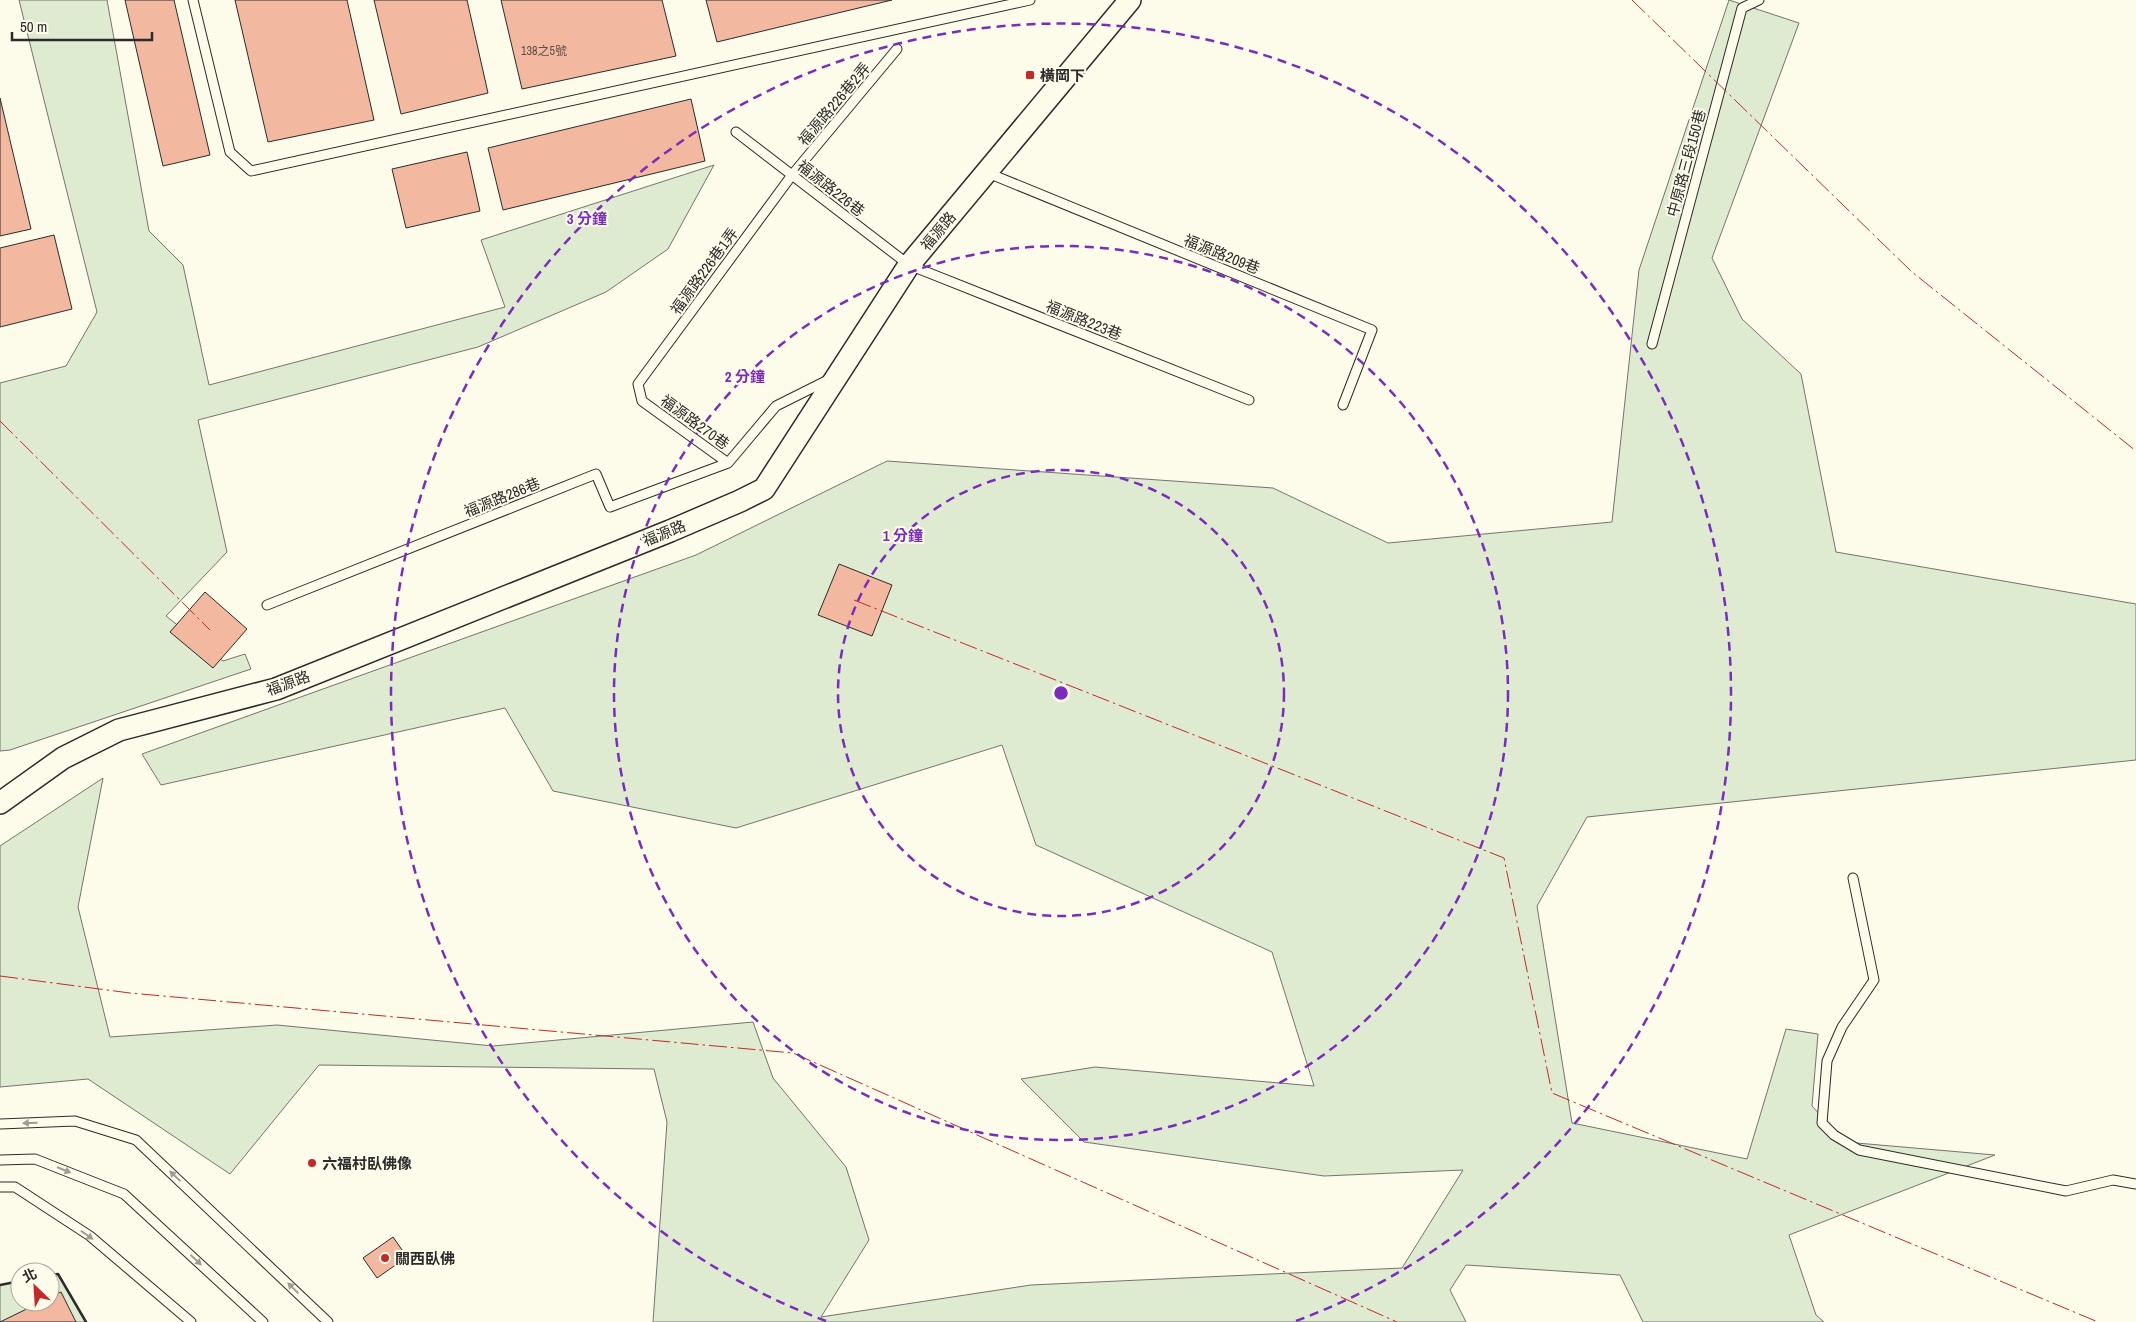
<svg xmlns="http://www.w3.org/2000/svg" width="2136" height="1322" font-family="'Archivo Narrow','Noto Sans TC',sans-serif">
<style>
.green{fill:#deebd1;stroke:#74746e}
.building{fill:#f2b8a0;stroke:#2b2b2b}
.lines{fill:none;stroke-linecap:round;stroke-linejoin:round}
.service-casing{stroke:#2b2b2b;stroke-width:11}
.tertiary-casing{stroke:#2b2b2b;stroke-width:24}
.service{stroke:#fdfbea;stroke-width:9}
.tertiary{stroke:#fdfbea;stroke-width:21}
.wall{stroke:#2b2b2b;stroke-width:2.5}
.power{stroke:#c62828;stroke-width:1;stroke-dasharray:18 4 2.5 4;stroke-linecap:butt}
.oneway{fill:#9e9d94}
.ring{fill:none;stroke:#7b2cbf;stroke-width:2.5;stroke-dasharray:9 6}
.poi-dot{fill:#c62828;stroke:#fdfbea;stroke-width:2}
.labels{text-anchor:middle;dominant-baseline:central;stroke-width:4;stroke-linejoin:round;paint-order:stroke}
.number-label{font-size:12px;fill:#5d4e48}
.poi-label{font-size:15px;font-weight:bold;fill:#2b2b2b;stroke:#fdfbea;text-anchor:start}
.street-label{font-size:15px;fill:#2b2b2b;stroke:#fdfbea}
.centre{fill:#7b2cbf;stroke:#fdfbea;stroke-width:2.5}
.ring-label{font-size:15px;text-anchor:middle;font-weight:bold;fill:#7b2cbf;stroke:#fdfbea;stroke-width:4;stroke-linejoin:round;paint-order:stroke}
</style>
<rect width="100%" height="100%" fill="#fdfbea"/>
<path class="green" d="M19,0H107L149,231L183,265L209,385L505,307L481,240L714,165L668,249L606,292L478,347L198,420L227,552L166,616L223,661L245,654L251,669L10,750L0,751V383L66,366L97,312Z
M1729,0L1799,23L1712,258L1742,319L1801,374L1836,552L2136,604V760L1587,817L1537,906L1572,1123L1747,1159L1786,1029L1818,1034L1812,1106L1845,1142L1995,1155L1789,1235L1816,1315L1824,1322H1643L1620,1275L1466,1265L1450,1290L1466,1322H653L667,1122L654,1069L319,1065L230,1174L88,1079L0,1087V846L103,778L78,907L110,1037L277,1025L493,1046L753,1022L773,1078L846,1167L869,1240L821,1317L1031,1285L1402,1268L1463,1170L1324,1176L1084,1142L1021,1079L1095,1067L1314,1086L1272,952L1036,845L1002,745L736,828L553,791L505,708L161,785L142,754L696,555L887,461L1273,488L1388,543L1612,522L1639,270Z
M58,1274L86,1322H0V1285L20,1281V1302H50V1275Z"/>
<path class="building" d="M125,0H174L210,155L163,166Z
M235,0H347L374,120L268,142Z
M374,0H467L488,93L401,114Z
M501,0H662L676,56L522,89Z
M706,0H892L717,42Z
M0,98L31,229L0,236Z
M691,99L705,161L503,210L488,148Z
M467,152L480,211L406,228L392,169Z
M54,235L72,309L0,327V248Z
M839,564L892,585L872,636L818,615Z
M205,592L247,629L213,668L170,632Z
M393,1237L407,1257L377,1278L363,1258Z
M61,1292L76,1322H0L41,1302H50V1297Z"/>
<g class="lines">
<defs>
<path id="service" d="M193,0L230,152L251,171L1030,0
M736,132L909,265L1249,400
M988,173L1372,330L1343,405
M1652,344L1742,8L1759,0
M828,380L776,406L728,463L642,401L638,384L792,175L897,49
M267,605L596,474L610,507L728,463
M1853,878L1874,980L1842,1027L1827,1061L1822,1123L1834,1135L1859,1150L2066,1191L2113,1180L2136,1184
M0,1124L75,1121L136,1140L328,1322
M0,1160L35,1159L124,1194L263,1322
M0,1187H15L90,1236L191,1322"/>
<path id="tertiary" d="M0,803L63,758L119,730L276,689L670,531L740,501L764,489L909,265L1130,0"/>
</defs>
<use href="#service" class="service-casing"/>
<use href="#tertiary" class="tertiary-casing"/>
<use href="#service" class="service"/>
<use href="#tertiary" class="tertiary"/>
<path class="wall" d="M50,1275L58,1274L86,1322
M0,1285L20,1281"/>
<path class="power" d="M1632,0L1912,272L2136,451
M0,421L210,630
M854,600L1504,858L1552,1093L2098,1322
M0,976L130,993L793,1053L1397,1322"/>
</g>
<defs><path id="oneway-solid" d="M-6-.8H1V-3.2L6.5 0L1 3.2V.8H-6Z" transform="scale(1.25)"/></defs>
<g class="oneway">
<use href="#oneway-solid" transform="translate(30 1123) rotate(178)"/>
<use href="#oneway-solid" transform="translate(64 1170) rotate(22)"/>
<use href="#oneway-solid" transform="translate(175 1176) rotate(-137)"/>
<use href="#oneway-solid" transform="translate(87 1235) rotate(35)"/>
<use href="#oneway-solid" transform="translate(196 1260) rotate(43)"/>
<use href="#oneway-solid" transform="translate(293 1288) rotate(-136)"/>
</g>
<g class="ring">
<circle cx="1061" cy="693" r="223"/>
<circle cx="1061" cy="693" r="447"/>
<path d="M826 1321A670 670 0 1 1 1296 1321"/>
</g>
<g class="poi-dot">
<rect x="1025" y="70" width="10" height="10" rx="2.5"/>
<circle cx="312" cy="1163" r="5"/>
<circle cx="385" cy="1258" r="5"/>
</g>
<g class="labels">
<g class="number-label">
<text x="544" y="51">138之5號</text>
</g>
<g class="poi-label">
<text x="1040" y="75">橫岡下</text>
<text x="322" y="1163">六福村臥佛像</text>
<text x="395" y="1258">關西臥佛</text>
</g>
<g class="street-label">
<text transform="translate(834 104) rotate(-50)">福源路226巷2弄</text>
<text transform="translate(1686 163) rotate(-75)">中原路三段150巷</text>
<text transform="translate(831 188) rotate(38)">福源路226巷</text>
<text transform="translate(938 231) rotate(-50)">福源路</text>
<text transform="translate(1222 254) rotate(22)">福源路209巷</text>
<text transform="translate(704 271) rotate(-54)">福源路226巷1弄</text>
<text transform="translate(1084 320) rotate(22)">福源路223巷</text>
<text transform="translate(695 422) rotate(36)">福源路270巷</text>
<text transform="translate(502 497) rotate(-22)">福源路286巷</text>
<text transform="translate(664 533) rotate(-22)">福源路</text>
<text transform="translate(288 683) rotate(-20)">福源路</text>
</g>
</g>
<circle cx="1061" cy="693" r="8" class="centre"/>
<g class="ring-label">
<text x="587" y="224">3 分鐘</text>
<text x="745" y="382">2 分鐘</text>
<text x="903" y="541">1 分鐘</text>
</g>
<g transform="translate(35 1287) rotate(335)"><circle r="24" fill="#fdfbea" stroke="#a9a89e"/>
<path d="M0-4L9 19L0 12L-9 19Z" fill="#c62828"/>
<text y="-8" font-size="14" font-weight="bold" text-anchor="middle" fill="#2b2b2b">北</text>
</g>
<path d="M12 32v8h140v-8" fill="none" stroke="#2b2b2b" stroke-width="2.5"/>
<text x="20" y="32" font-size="15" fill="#2b2b2b" stroke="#fdfbea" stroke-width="4" paint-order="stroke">50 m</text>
</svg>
